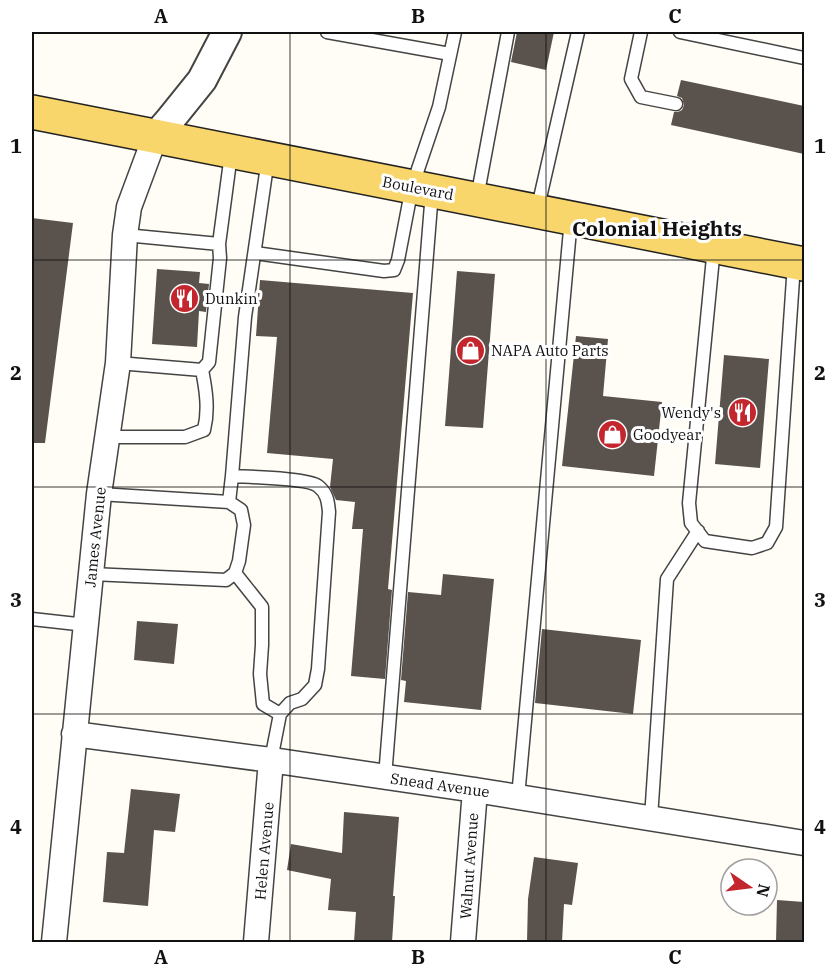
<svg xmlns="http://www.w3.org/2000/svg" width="836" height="974" font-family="'IBM Plex Serif',serif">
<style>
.building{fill:#5a524d}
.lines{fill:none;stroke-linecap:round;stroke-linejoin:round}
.service-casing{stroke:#444;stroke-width:15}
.minor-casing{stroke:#444;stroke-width:27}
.tertiary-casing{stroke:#444;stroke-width:32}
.primary-casing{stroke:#222;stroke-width:36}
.service{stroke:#fff;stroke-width:12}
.minor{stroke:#fff;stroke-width:24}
.tertiary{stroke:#fff;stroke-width:28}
.primary{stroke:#f9d66b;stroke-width:33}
.grid{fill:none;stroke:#111;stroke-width:1.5;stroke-opacity:0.55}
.labels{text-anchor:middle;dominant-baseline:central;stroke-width:6;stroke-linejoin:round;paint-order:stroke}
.street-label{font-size:15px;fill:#111;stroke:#fff}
.poi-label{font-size:15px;fill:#111;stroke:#fff;text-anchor:start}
.district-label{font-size:21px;font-weight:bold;fill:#111;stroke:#fff}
.neatline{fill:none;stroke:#111;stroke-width:2}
.grid-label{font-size:20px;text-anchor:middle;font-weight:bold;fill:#111}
</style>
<rect width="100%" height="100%" fill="#fffdf5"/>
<path class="building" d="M517,32H554L546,70L511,62Z
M681,80L804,106V154L671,125L674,112H678L682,110L684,105L682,98L677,96Z
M32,218L73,223L45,443H32Z
M157,269L200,272L199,283L209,284L206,312L199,311L197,347L152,344Z
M457,271L495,274L483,428L445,426Z
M260,280L413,293L388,589L392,590L385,679L351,676L363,529H352L355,502L336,500L330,487L333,459L267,453L277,337L256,336Z
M576,336L608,339L603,396L662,402L654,476L562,466Z
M724,355L769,359L760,468L715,464Z
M443,574L494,579L481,710L404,702L406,681L401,680L408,592L441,595Z
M137,621L178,624L174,664L134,660Z
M542,629L641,640L633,714L535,703Z
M131,789L180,794L175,832L154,830L148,906L103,902L107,852L124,853Z
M344,812L399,817L393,896H395L392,942H354L356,912L328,910L331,879L287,870L291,844L342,853Z
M534,857L578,863L572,905L564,904L562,942H527L528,899Z
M777,900L804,902V942H776Z"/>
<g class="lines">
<defs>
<path id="service" d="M327,32L450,54
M641,32L631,79L641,97L676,104
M680,32L804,58
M477,198L508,32
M537,211L578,32
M125,235L219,244
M714,247L689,503L691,523L705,541L752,548L767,543L776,527L794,264
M255,253L384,271L394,270L398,260L412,187L439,107L455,32
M118,363L202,370
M202,370L209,362L220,258L219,244L231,154
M108,437H185L204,430C209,410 206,390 202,370
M232,476L245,317L268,159
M99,494L229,502L232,476C248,477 308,478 318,486C327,493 328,501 329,512L318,669L315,685L302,699L290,703L280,714L271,760
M235,573L262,607V645L260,674L263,704L280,714
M91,574L226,580L235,573L239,561L244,525L241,510L229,502
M32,619L86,625
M385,777L432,192
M518,797L571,219
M651,818L667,579L698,531"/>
<path id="minor" d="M74,734L271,760L475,790L804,843
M54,942L99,494L118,363L125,235L129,207L155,137
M256,942L271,760
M463,942L475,790"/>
<path id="tertiary" d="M155,137L169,121L202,80L227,32"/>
<path id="primary" d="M32,112L804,264"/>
</defs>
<use href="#service" class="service-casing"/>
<use href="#minor" class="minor-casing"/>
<use href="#tertiary" class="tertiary-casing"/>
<use href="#primary" class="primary-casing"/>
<use href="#service" class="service"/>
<use href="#minor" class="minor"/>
<use href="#tertiary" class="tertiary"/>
<use href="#primary" class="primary"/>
</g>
<path class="grid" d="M290,32V942M546,32V942M32,260H804M32,487H804M32,714H804"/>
<defs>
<symbol id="restaurant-disc" viewBox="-11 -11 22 22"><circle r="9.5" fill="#c4262e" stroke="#fff"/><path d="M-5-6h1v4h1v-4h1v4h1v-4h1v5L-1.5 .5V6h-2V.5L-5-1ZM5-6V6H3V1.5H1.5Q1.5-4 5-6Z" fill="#fff"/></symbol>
<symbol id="shop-disc" viewBox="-11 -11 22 22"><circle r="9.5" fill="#c4262e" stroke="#fff"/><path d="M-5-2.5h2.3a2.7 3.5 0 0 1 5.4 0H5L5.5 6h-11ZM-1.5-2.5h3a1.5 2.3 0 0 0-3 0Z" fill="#fff"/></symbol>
</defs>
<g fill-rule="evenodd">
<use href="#restaurant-disc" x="168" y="282" width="33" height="33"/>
<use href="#shop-disc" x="454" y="334" width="33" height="33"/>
<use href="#restaurant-disc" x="726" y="396" width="33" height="33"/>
<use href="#shop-disc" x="596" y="418" width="33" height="33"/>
</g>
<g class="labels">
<g class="street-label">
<text transform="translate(418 188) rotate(11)">Boulevard</text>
<text transform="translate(95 537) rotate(-84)">James Avenue</text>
<text transform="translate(440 785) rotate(8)">Snead Avenue</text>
<text transform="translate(264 851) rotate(-85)">Helen Avenue</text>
<text transform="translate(469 866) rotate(-86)">Walnut Avenue</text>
</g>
<g class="poi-label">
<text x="205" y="298">Dunkin'</text>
<text x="491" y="350">NAPA Auto Parts</text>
<text x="721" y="412" text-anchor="end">Wendy's</text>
<text x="633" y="434">Goodyear</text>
</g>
<g class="district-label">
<text x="657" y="228">Colonial Heights</text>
</g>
</g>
<rect width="836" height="974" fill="none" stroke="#ffffff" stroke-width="66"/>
<g transform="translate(749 887) rotate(104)"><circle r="28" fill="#ffffff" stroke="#a0a0a0" stroke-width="1.5"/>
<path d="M0-4.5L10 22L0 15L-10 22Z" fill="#c4262e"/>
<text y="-9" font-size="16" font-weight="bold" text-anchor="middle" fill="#111111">N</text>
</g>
<rect x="33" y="33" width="770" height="908" class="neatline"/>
<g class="grid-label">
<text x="161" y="23">A</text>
<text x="418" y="23">B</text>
<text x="675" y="23">C</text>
<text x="16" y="153">1</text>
<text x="820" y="153">1</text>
<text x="16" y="380">2</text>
<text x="820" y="380">2</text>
<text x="16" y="607">3</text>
<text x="820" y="607">3</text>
<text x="16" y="834">4</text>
<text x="820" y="834">4</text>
<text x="161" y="964">A</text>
<text x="418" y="964">B</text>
<text x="675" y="964">C</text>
</g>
</svg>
